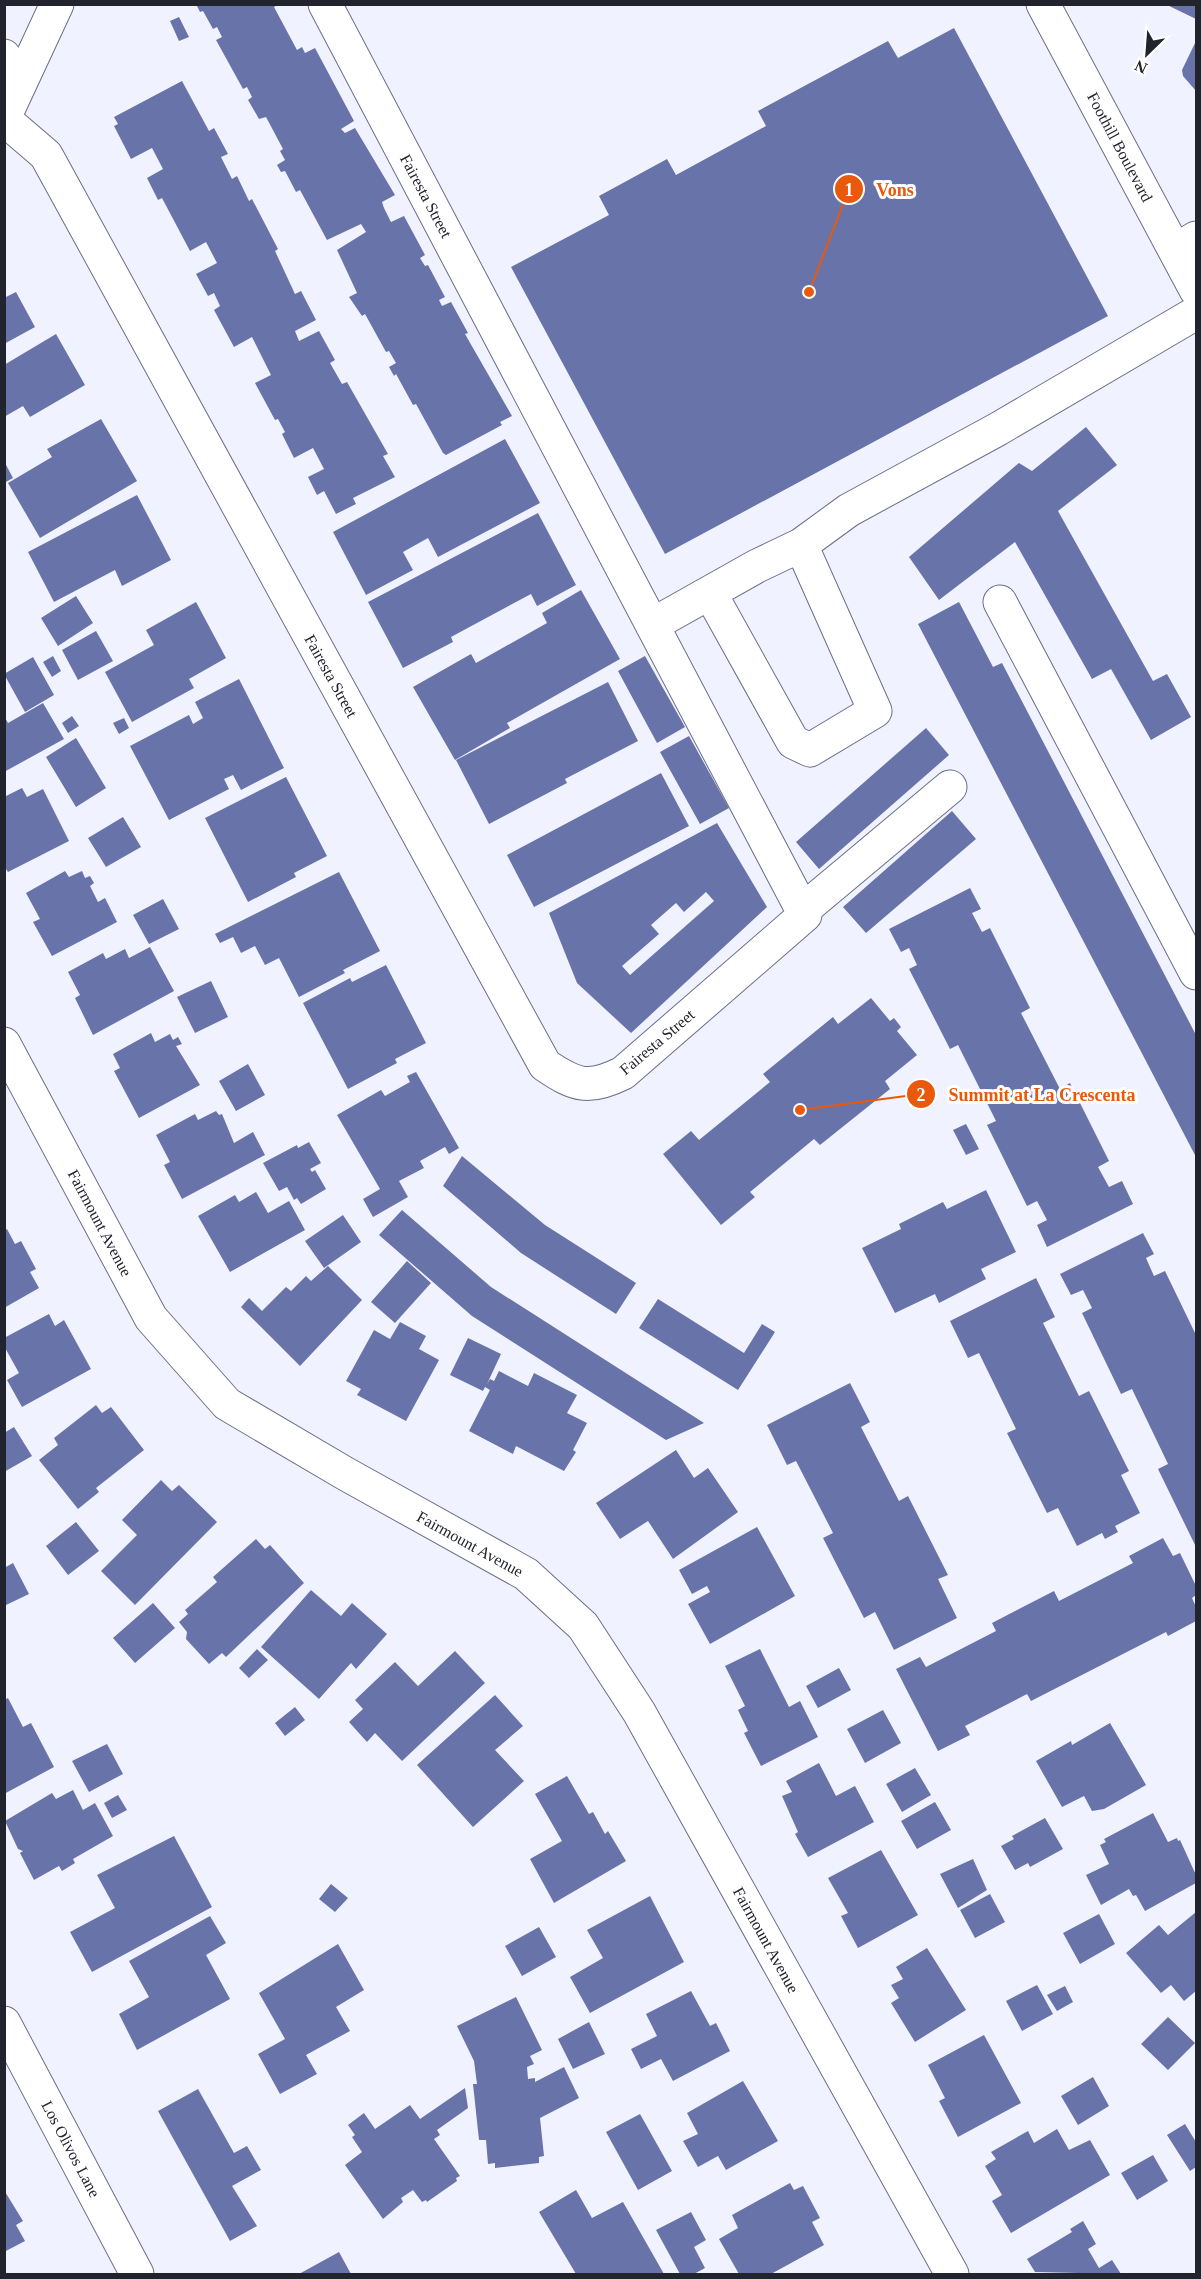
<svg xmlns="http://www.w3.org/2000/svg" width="1201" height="2279" font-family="Georgia,serif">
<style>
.building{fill:#6873a9;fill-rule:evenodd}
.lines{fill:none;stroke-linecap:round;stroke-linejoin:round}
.minor-casing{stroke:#696f87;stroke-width:35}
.major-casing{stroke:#696f87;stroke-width:35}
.minor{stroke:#fff;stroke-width:33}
.major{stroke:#fff;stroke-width:33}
.labels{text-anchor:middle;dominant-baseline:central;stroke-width:6;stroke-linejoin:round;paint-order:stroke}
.street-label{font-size:16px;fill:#21232d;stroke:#fff}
.leader{fill:none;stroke:#e8590c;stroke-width:2}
.callout-dot{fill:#e8590c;stroke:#fff;stroke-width:2}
.mark-label{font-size:18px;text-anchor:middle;font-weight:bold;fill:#fff}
.callout-label{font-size:18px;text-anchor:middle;font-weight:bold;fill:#e8590c;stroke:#fff;stroke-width:6;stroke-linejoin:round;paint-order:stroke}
</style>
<rect width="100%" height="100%" fill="#f0f3ff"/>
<path class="building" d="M196,4H279L274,7L297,50L302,47L305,53L315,48L354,121L341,129L345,133L355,128L395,195L382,202L384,208L391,222L404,216L425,255L420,258L425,266L428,265L445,297L439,300L442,306L451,302L468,333L465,334L512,416L500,422L502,425L446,455L443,453L416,404L413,405L396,374L394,376L389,367L396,363L389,351L386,352L365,314L362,316L349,297L357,293L337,250L366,232L361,224L327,240L300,190L296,192L285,171L281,172L277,165L285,160L280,151L283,149L266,117L259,119L248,100L252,97L247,87L243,89L216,40L222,37L217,27L213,29L203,11L200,12Z
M1165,4H1196V19Z
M179,17L189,37L179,41L170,21Z
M954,28L1108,316L665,554L511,267L609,215L599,196L667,159L676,175L766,126L758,111L888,41L898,58Z
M1196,41V91L1183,76L1182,70Z
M182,81L209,131L214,128L228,154L221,157L232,179L237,176L249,201L252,199L278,249L275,251L295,294L301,291L316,320L295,331L299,341L319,331L335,360L330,363L342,384L347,382L388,454L383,456L395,477L353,498L356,504L336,514L324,491L317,495L308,477L324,469L313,448L294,458L282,434L285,432L278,419L275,420L255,383L271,375L252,337L234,347L214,310L220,306L214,293L208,296L196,274L217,263L206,242L190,251L162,198L158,200L147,178L163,169L152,148L131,159L114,126L118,124L114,117Z
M16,292L35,327L4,344V298Z
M56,334L85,385L30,417L23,406L4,417V365Z
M101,419L137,481L40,538L8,483L52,457L47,449Z
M1086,427L1117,465L1058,511L1153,681L1167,674L1191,717L1151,740L1111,669L1092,679L1015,542L939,600L909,557L1019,463L1032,471Z
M505,439L540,503L438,557L428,538L403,552L413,570L366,595L333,532Z
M4,461L13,478L4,483Z
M137,495L171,560L122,586L115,570L54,602L28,552Z
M538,513L576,585L537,606L531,594L451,637L453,642L403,668L368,602Z
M581,590L620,659L507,723L510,728L455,760L413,687L471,654L476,663L547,623L542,613Z
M76,596L93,623L58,646L41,618Z
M196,602L226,658L189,679L194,688L132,722L105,672L154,645L146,630Z
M959,602L993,667L1002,663L1196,1035V1157L918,624Z
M96,631L113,661L78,680L62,650Z
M53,656L61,671L52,677L43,662Z
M645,656L685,727L657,743L618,671Z
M33,657L54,695L25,712L4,674Z
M239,679L284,768L241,790L233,775L224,779L229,789L169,820L130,746L189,715L193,724L203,718L195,702Z
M608,682L638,741L565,779L567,783L489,824L456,760Z
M43,703L64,739L4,772V716L8,723Z
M72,716L79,726L68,733L62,723Z
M124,718L129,728L119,734L113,723Z
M926,728L949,755L819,869L796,842Z
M689,736L729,808L700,824L660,752Z
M76,738L106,788L76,807L46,757Z
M661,773L689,826L534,907L507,855Z
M286,777L327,856L294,873L296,877L248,902L205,818Z
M22,788L27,797L43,789L69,841L8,872L4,866V797Z
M952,811L976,839L866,933L843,907Z
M123,817L141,847L106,867L88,838Z
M717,823L767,907L631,1033L577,983L549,913ZM706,892L714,901L630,975L622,966L659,934L651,925L676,903L684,912Z
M65,871L69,877L82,871L85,878L90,876L94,883L90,886L98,902L105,898L117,922L52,956L33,922L40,919L26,893Z
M339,872L380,951L343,970L345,973L299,997L279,958L265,965L255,946L241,953L233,937L220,943L215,934Z
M970,888L981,909L972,913L982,932L990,928L1030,1008L1021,1013L1060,1089L1070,1083L1109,1161L1098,1167L1109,1187L1122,1181L1133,1204L1047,1247L1037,1225L1047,1220L1037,1201L1027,1206L987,1125L996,1121L958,1045L950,1049L909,969L917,965L909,948L901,952L889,929Z
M163,899L179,929L149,944L133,915Z
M150,947L174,991L93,1035L75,998L80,995L68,972L103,953L106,959L125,949L129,958Z
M386,965L426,1043L395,1059L397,1063L348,1089L303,1003L350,978L352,982Z
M211,981L228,1017L195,1033L177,997Z
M871,998L890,1021L894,1018L901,1027L897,1031L917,1055L885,1081L890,1089L820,1145L814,1139L750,1192L755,1197L721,1225L663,1154L691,1131L699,1140L770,1082L763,1074L833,1017L838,1024Z
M151,1033L155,1042L170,1034L173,1040L178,1037L182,1044L176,1046L200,1085L139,1118L114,1071L120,1068L113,1054Z
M248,1064L265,1095L236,1111L219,1081Z
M416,1072L459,1148L449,1154L445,1147L420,1161L424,1168L399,1181L408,1197L373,1217L363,1199L380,1189L337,1115L381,1090L385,1096L410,1082L407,1076Z
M216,1111L219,1115L222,1114L234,1143L253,1132L265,1155L182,1199L164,1165L170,1162L156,1135L195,1114L198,1120Z
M966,1124L979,1149L966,1155L953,1130Z
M309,1142L321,1163L310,1169L312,1172L315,1170L326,1189L301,1204L297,1198L294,1200L287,1187L279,1191L263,1163L297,1145L298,1148Z
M462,1156L545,1225L636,1283L616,1314L521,1253L443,1186Z
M986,1190L1016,1252L981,1269L986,1279L939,1303L935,1294L895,1313L862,1248L901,1229L899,1224L943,1202L947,1209Z
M256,1192L268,1213L289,1201L305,1230L230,1272L198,1216L235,1195L239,1202Z
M402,1210L491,1287L704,1423L666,1440L472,1316L379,1235Z
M343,1215L361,1242L324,1268L305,1241Z
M7,1229L15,1244L21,1241L36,1269L30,1272L39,1288L4,1308V1231Z
M1143,1233L1154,1254L1146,1258L1154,1276L1165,1271L1196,1335V1547L1158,1469L1168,1464L1132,1389L1121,1394L1082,1313L1092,1308L1083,1290L1071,1295L1060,1274Z
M407,1261L431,1283L395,1323L371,1302Z
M328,1266L362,1300L300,1366L241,1307L249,1298L262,1311L286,1287L291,1291L306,1276L311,1281Z
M1036,1278L1055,1317L1043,1323L1079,1396L1089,1391L1129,1471L1121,1475L1140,1513L1115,1526L1118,1532L1105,1539L1102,1533L1077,1546L1058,1508L1047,1513L1007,1433L1016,1429L979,1353L968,1358L950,1321Z
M658,1299L744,1353L762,1324L775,1332L738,1390L639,1328Z
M49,1314L55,1326L64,1320L91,1369L22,1407L7,1380L19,1373L4,1346V1338Z
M400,1322L426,1336L419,1349L439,1360L406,1421L357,1395L361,1389L346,1381L374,1330L390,1339Z
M468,1338L501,1354L487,1384L490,1379L494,1381L499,1371L528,1386L534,1373L577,1395L567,1413L587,1423L573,1450L576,1452L564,1471L516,1446L513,1454L469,1431L490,1390L485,1387L483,1391L450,1375Z
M850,1383L870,1422L861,1427L899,1501L908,1496L948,1575L938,1579L957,1618L894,1650L875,1612L864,1618L823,1538L833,1533L796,1461L787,1465L767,1425Z
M96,1405L102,1413L111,1407L144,1450L96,1488L99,1492L78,1509L39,1460L58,1445L54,1438Z
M14,1427L32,1456L4,1472V1433Z
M676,1450L694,1478L708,1468L738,1512L673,1559L648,1521L620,1539L596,1503Z
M161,1480L172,1491L179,1485L217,1522L135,1605L101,1571L137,1535L122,1520Z
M76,1522L99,1551L68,1575L46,1546Z
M757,1527L795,1596L710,1644L688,1604L710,1592L707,1586L692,1594L679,1570Z
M1163,1538L1173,1556L1180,1553L1196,1586V1595L1192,1598L1196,1607V1621L1168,1636L1166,1632L1031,1701L1027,1694L965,1726L970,1735L938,1751L896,1669L920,1657L926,1667L996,1631L992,1623L1054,1591L1059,1601L1133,1563L1129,1556Z
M256,1539L265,1549L270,1545L304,1583L226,1657L222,1653L209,1664L186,1639L187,1632L179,1622L188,1614L185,1610L217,1582L213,1577Z
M13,1563L29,1594L4,1606V1568Z
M311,1590L341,1616L352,1603L387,1634L356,1669L351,1663L319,1699L261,1647Z
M153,1603L175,1628L135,1663L113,1638Z
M257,1649L268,1660L249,1678L239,1668Z
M760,1649L789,1707L800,1701L818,1737L761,1766L744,1733L748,1731L738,1710L745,1706L725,1666Z
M455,1651L485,1683L402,1761L375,1733L367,1742L349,1722L363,1709L355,1700L395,1662L418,1686Z
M839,1668L851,1690L818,1708L806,1686Z
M495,1695L523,1726L495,1750L524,1781L473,1827L417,1765Z
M8,1698L23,1727L31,1723L54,1767L4,1794V1700Z
M295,1707L305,1720L285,1736L275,1723Z
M883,1710L901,1743L865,1763L847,1729Z
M1110,1723L1146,1785L1104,1809L1092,1811L1084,1796L1062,1807L1036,1761L1071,1741L1072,1745Z
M107,1744L123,1774L89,1792L72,1761Z
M819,1763L836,1796L855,1786L874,1822L808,1857L795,1834L798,1832L782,1796L792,1792L786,1781Z
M915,1768L931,1795L902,1812L886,1784Z
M567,1776L589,1814L593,1812L605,1834L608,1831L626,1861L554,1903L530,1859L562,1841L535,1794Z
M73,1790L83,1810L95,1803L113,1836L73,1859L75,1863L62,1871L59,1866L34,1880L20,1853L23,1851L18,1849L5,1821L52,1793L56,1799Z
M118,1795L127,1810L112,1818L104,1803Z
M935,1802L951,1830L917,1849L901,1821Z
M1153,1813L1168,1842L1177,1838L1178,1841L1180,1840L1196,1875V1883L1145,1911L1136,1895L1133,1896L1129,1889L1101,1905L1086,1875L1109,1864L1100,1845L1106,1842L1104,1839Z
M1045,1818L1063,1849L1030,1867L1028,1863L1015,1870L1001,1846L1014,1839L1012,1836Z
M174,1836L212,1907L92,1972L70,1932L115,1908L97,1875Z
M881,1850L918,1915L858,1948L841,1916L848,1913L828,1878Z
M973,1859L987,1890L958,1908L940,1874Z
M331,1884L348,1898L335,1912L319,1899Z
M990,1894L1005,1922L975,1938L960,1910Z
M650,1896L684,1962L590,2013L570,1977L603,1958L587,1930Z
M1196,1912V1991L1184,2001L1171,1985L1161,1993L1126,1953L1159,1925L1168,1935Z
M1099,1914L1115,1944L1080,1964L1063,1933Z
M210,1916L226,1943L206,1955L230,1999L137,2050L119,2014L149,1997L129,1961Z
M539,1927L556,1957L522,1976L505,1946Z
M338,1944L364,1990L336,2007L350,2031L306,2055L317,2074L280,2094L258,2054L285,2039L259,1993Z
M927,1948L966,2010L915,2042L891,2003L899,1998L891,1985L903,1979L896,1967Z
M1037,1985L1053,2014L1022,2031L1006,2001Z
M1065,1986L1073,2002L1057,2011L1047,1995Z
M691,1991L710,2026L716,2023L730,2051L673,2081L661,2059L641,2069L631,2049L657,2036L646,2014Z
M516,1997L542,2050L530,2056L534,2064L527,2067L528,2079L535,2078V2082L564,2067L579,2098L540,2118L544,2156L539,2157V2163L495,2168V2163L488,2164L486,2140H479L473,2084H477L474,2061L457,2026Z
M1168,2017L1195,2043L1168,2070L1141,2044Z
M589,2022L605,2054L573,2069L558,2039Z
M984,2035L1021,2103L958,2137L939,2101L945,2098L928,2065Z
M1093,2077L1109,2106L1078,2125L1061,2096Z
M743,2081L778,2141L726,2170L718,2156L698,2167L683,2141L698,2134L687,2113Z
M465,2088L468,2108L437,2130L440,2135L434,2139L460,2176L456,2178L457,2181L427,2202L426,2200L422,2202L413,2190L401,2198L403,2202L383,2219L345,2165L362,2152L352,2137L355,2135L348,2125L364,2113L375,2129L410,2105L420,2119Z
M198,2089L234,2153L247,2146L261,2170L232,2186L257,2226L230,2241L158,2111Z
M640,2114L672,2171L638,2190L606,2132Z
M1185,2124L1196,2142V2167L1190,2171L1167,2135Z
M1057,2129L1069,2150L1090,2140L1110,2175L1011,2233L992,2201L1002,2195L985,2166L996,2159L991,2152L1028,2131L1034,2143Z
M1153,2155L1168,2181L1137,2200L1121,2173Z
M790,2183L794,2190L803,2186L820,2218L812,2222L824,2245L771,2274H739L719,2239L738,2228L732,2215Z
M4,2190L23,2221L16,2225L25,2241L4,2252Z
M576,2190L592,2218L623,2202L664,2274H576L539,2212Z
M691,2212L706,2240L694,2247L705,2268L694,2274H680L656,2230Z
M1083,2221L1096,2244L1088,2249L1099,2268L1112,2260L1121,2274L1035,2272L1027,2259L1072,2232L1070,2229Z
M339,2252L351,2274H299Z"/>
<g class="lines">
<defs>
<path id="minor" d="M4,56L20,83
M4,119L46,155L545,1065C576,1086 589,1090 623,1073L805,915L325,4
M1176,250L1196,238
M710,593L793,742L810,750L875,711L801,545
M1000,602L1196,973
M652,625L757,566L801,545L849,510L998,429L1196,313
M803,910L950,787
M4,1044L151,1318L227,1404L346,1474L526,1574L583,1626L639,1712L952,2274
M4,2023L137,2274"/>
<path id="major" d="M1043,4L1196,290
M4,118L57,4"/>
</defs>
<use href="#minor" class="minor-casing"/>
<use href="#major" class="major-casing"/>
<use href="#minor" class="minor"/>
<use href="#major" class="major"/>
</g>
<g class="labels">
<g class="street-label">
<text transform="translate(1120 147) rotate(62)">Foothill Boulevard</text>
<text transform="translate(426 196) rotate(62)">Fairesta Street</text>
<text transform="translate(331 676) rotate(61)">Fairesta Street</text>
<text transform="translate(657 1042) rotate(-40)">Fairesta Street</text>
<text transform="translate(100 1223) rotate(62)">Fairmount Avenue</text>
<text transform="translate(470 1544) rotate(29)">Fairmount Avenue</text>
<text transform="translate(766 1940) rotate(61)">Fairmount Avenue</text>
<text transform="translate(71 2149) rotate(62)">Los Olivos Lane</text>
</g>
</g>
<path class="leader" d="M809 292L849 189M800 1110L921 1094"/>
<g class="callout-dot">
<circle cx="809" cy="292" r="6"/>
<circle cx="800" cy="1110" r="6"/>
<circle cx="849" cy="189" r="15"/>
<circle cx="921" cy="1094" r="15"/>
</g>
<g class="mark-label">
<text x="849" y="196">1</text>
<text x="921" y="1101">2</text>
</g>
<g class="callout-label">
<text x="895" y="196">Vons</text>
<text x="1042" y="1101">Summit at La Crescenta</text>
</g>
<rect width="1201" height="2279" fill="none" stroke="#21232d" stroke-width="12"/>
<g transform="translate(1147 54) rotate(205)" stroke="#ffffff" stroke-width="4.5" paint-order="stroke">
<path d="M0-4.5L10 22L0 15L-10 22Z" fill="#21232d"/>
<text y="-9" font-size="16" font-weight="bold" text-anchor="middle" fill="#21232d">N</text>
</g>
</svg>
